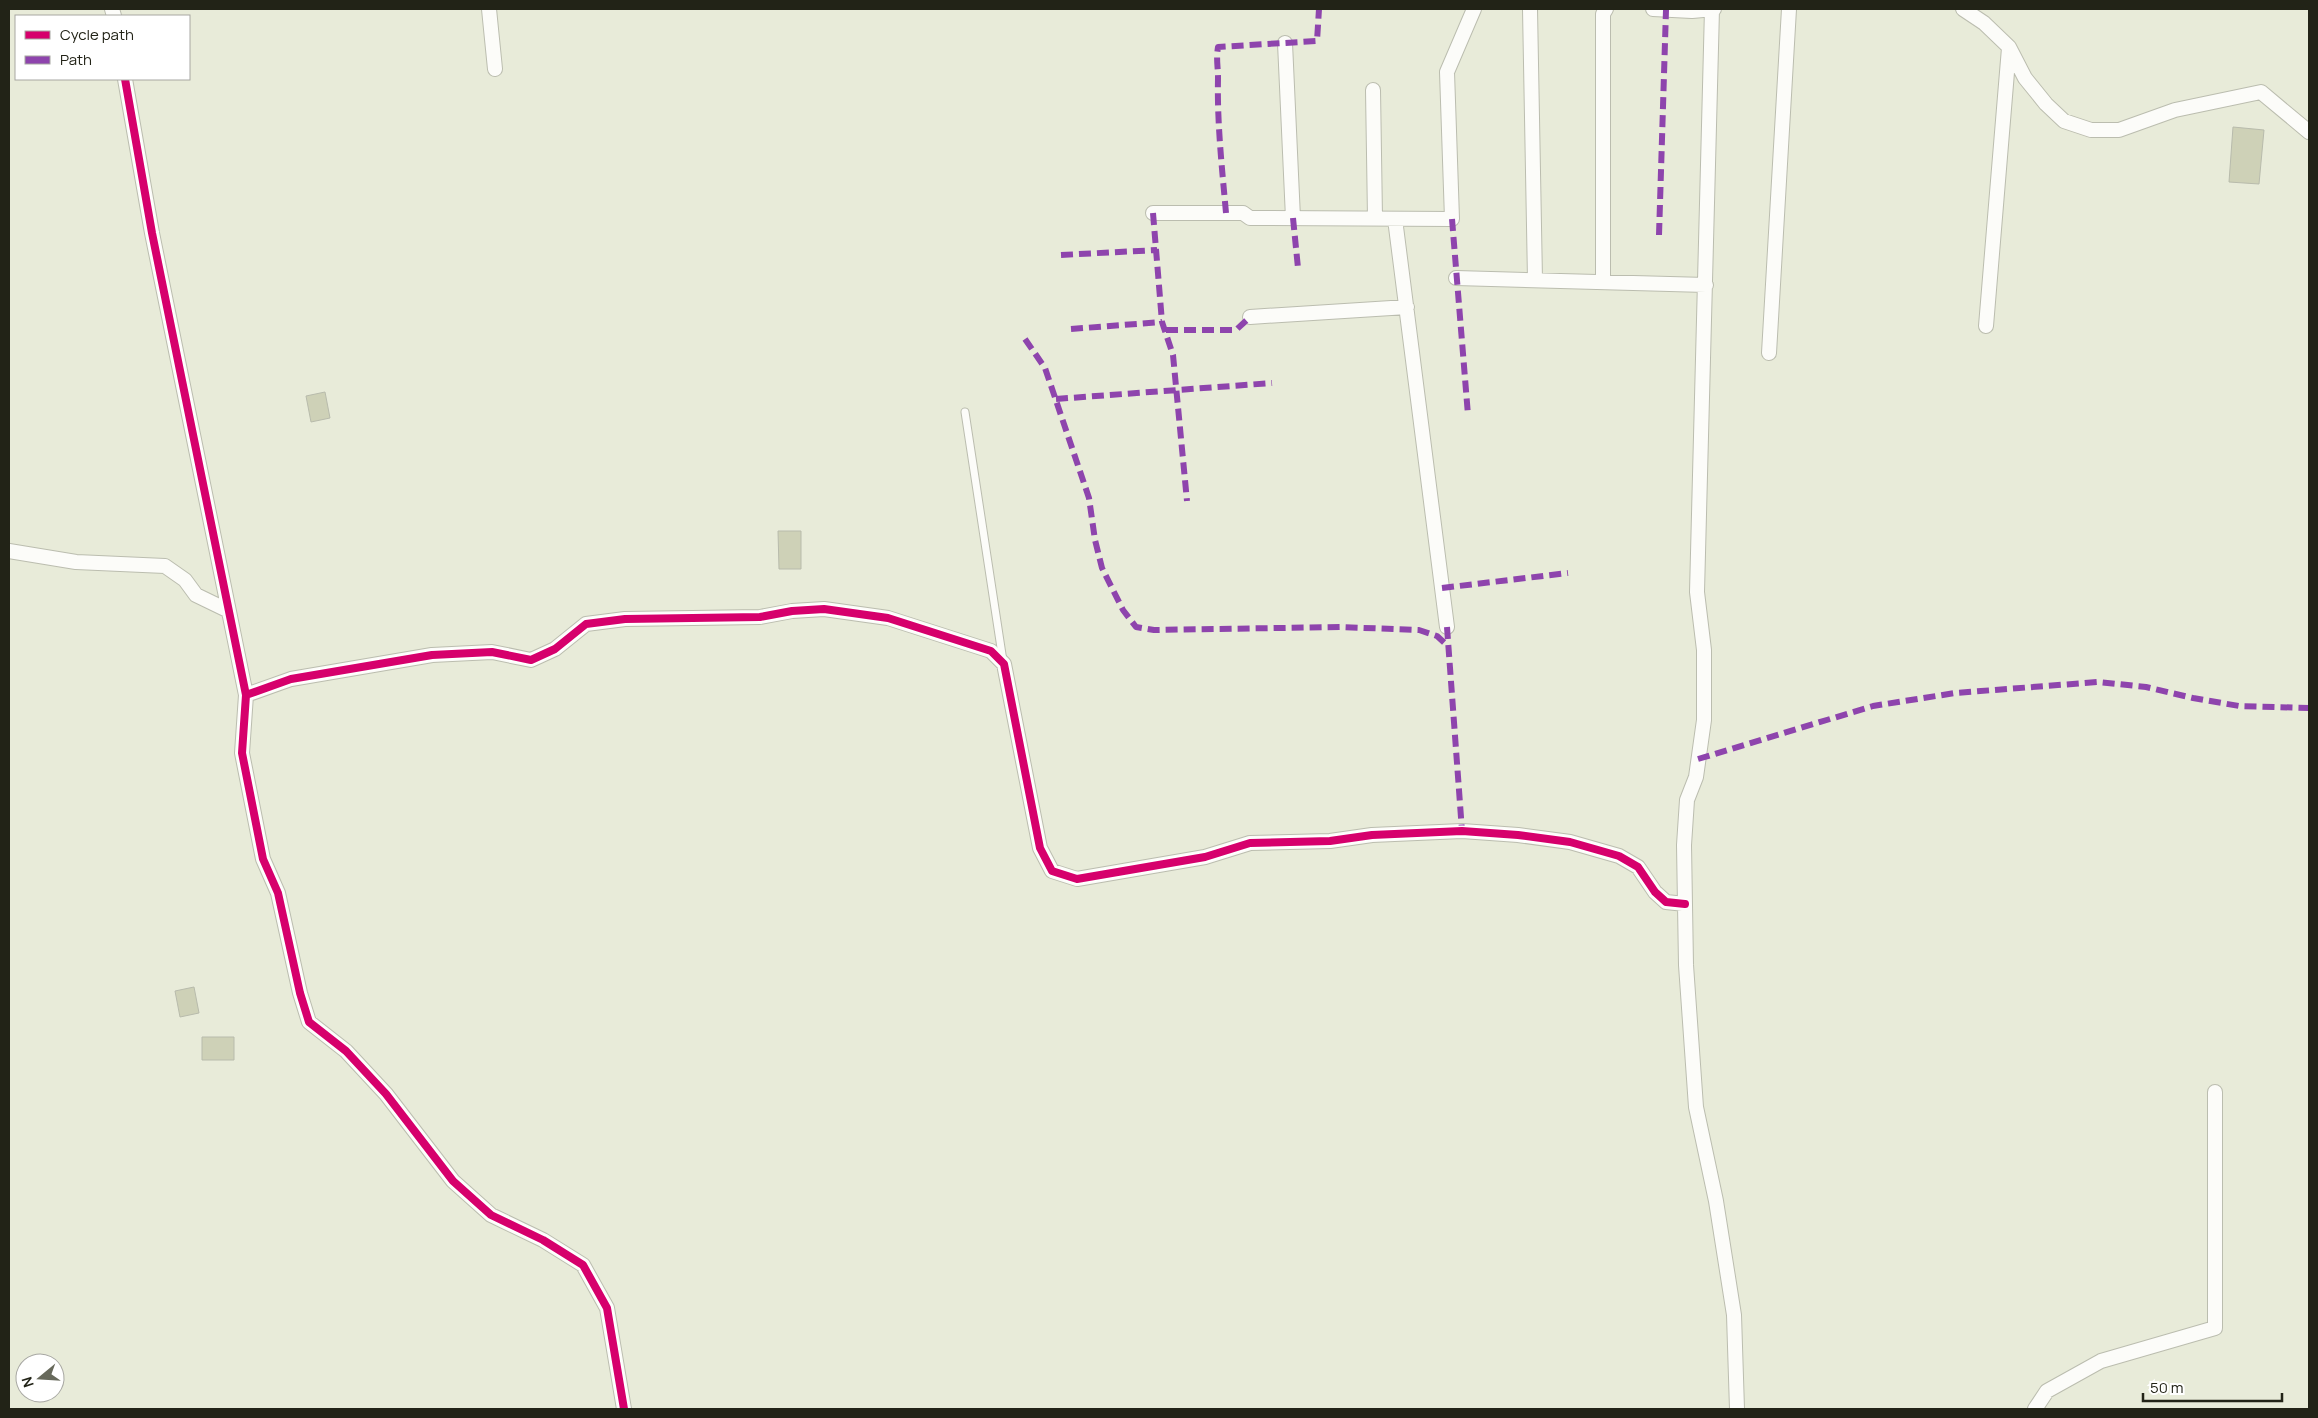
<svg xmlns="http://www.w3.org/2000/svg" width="2318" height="1418" font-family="Manrope,sans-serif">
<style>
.building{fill:#ced1b7;stroke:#b8bbac}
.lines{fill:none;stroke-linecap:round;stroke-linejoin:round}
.service-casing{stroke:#bbbdaf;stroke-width:9}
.minor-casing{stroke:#bbbdaf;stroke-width:16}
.service{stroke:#fcfcf9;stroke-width:7}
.minor{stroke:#fcfcf9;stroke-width:14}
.quiet{stroke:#8e44ad;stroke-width:6;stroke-dasharray:12 6;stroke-linecap:butt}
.cycleway-casing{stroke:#fff;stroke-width:11}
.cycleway{stroke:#d6006c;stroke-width:8}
</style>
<rect width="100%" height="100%" fill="#e8ebd9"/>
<path class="building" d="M2233,127L2264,130L2259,184L2229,182Z
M325,392L330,418L311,422L306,396Z
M778,531H801V569H779Z
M194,987L199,1013L180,1017L175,991Z
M202,1037H234V1060H202Z"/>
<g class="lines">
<defs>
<path id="service" d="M965,412L1003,661"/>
<path id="minor" d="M112,9L114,16
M489,9L495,69
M1530,9L1535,280
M1653,9L1692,11L1714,9
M1712,9L1697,592L1704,650V720L1696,777L1687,800L1684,845L1686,965L1696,1107L1716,1201L1734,1315L1737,1409
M1963,9L1984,23L2009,47L2025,78L2046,104L2064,121L2091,130H2119L2175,110L2261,92L2309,132
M1285,43L1293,218
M125,79L152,233L246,695L242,753L263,859L278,893L300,993L309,1022L346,1051L386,1094L453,1181L491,1215L543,1240L583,1265L607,1308L624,1409
M1373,90L1375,218
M1153,213H1243L1250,218L1452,219L1447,72L1474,9
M1395,219L1447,627
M1456,278L1706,285
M1603,282V14L1606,9
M1250,317L1407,307
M1986,326L2009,48
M1769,353L1789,9
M9,551L76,562L165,566L185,580L196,595L227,610
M246,695L291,679L432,655L492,652L531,660L555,649L586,624L625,619L760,617L792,611L824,609L888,618L991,651L1004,664L1040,848L1052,871L1077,879L1205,857L1250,843L1330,841L1372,835L1462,831L1518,835L1570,842L1619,856L1638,867L1655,892L1666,902L1685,904
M2035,1409L2047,1391L2101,1361L2215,1328V1092"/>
</defs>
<use href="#service" class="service-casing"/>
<use href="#minor" class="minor-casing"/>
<use href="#service" class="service"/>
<use href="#minor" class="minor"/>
<path class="quiet" d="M1153,213L1162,322L1173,355L1187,501
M1226,213C1222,168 1217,123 1218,78C1218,66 1216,60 1218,47L1317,41L1319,9
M1293,218L1298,268
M1452,219L1468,415
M1659,235L1666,10
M1061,255L1157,250
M1071,329L1162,322
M1166,330H1236L1250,317
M1025,339L1045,368L1089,498L1095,540L1102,568L1123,610L1136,627L1154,630L1340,627L1419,630L1437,636L1448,646
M1056,399L1272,383
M1442,588L1568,573
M1447,627L1462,831
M1698,759L1873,706L1955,693L2098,682L2146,687L2193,698L2239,706L2309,708"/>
<defs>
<path id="cycleway" d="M125,79L152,233L246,695L242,753L263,859L278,893L300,993L309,1022L346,1051L386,1094L453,1181L491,1215L543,1240L583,1265L607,1308L624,1409
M246,695L291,679L432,655L492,652L531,660L555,649L586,624L625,619L760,617L792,611L824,609L888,618L991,651L1004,664L1040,848L1052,871L1077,879L1205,857L1250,843L1330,841L1372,835L1462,831L1518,835L1570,842L1619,856L1638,867L1655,892L1666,902L1685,904"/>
</defs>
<use href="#cycleway" class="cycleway-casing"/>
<use href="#cycleway" class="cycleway"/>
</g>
<rect width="2318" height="1418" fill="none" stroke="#222317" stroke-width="20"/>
<rect x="15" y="15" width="175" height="65" fill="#ffffff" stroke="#a7a7a2"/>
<rect x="25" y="31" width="25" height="8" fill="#d6006c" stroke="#a7a7a2"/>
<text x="60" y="40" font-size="15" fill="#222317">Cycle path</text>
<rect x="25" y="56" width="25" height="8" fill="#8e44ad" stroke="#a7a7a2"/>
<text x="60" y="65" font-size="15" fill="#222317">Path</text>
<g transform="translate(40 1378) rotate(252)"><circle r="24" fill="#ffffff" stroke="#a7a7a2"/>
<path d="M0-4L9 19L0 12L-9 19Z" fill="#67695b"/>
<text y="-8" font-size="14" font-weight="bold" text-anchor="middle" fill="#222317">N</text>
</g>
<path d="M2143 1393v8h139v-8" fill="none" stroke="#222317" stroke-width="2.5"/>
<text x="2150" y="1393" font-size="15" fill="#222317" stroke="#ffffff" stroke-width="4" paint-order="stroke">50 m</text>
</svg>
